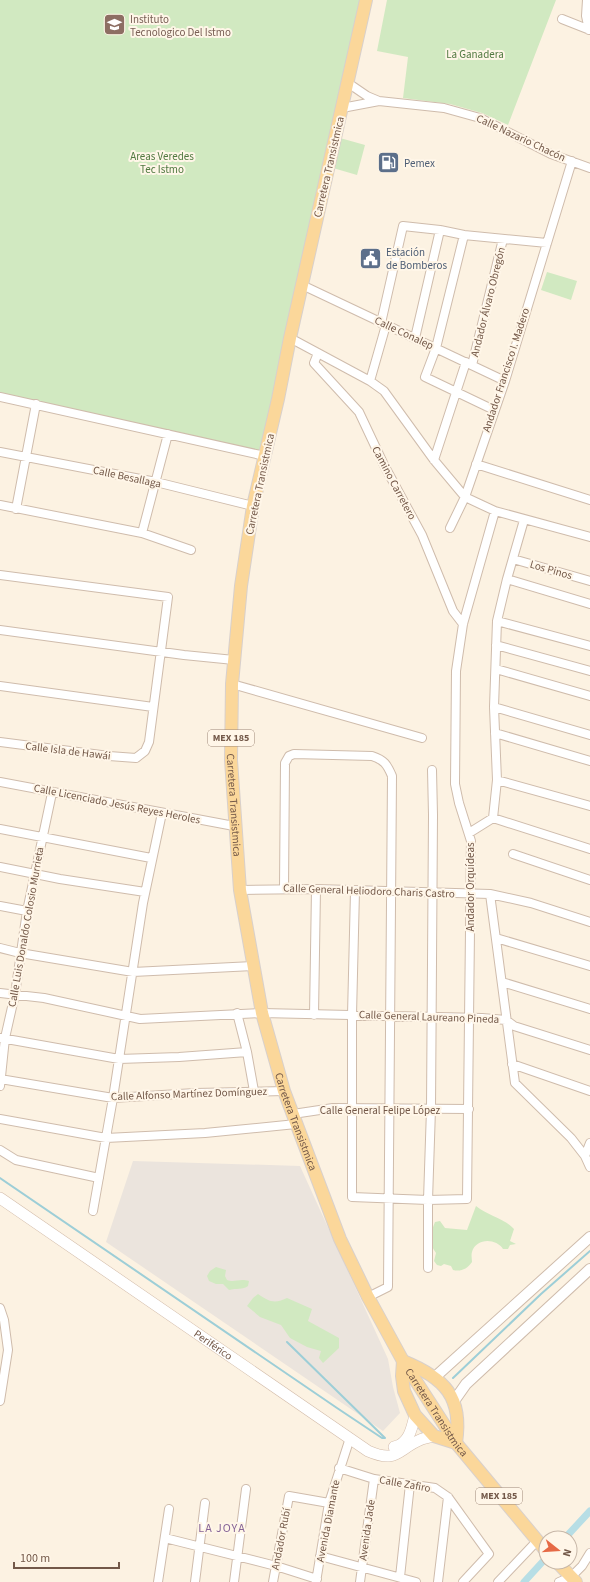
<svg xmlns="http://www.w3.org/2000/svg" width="590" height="1582" font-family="'Source Sans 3',sans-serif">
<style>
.industrial{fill:#ebe4dd}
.green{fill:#d1e9c1}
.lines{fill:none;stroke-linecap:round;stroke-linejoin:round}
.stream{stroke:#9dced7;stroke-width:2}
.canal{stroke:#b7dee5;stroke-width:7}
.minor-casing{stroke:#cfbcac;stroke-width:10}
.tertiary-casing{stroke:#cfbcac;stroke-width:12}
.secondary-casing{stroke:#d2bba9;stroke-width:12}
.primary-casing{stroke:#d8d0cc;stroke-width:14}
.minor{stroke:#fff;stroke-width:8}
.tertiary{stroke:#fff;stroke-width:10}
.secondary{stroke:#fff;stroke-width:11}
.primary{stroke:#fbd79a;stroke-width:12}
.labels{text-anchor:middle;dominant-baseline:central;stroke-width:4;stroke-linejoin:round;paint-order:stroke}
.shield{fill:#fff6e8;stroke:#9d8778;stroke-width:1}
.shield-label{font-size:10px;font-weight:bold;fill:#735848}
.education-label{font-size:11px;fill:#785e54;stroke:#fff6e8;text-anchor:start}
.park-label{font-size:11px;fill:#517941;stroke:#fff6e8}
.street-label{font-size:11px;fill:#735848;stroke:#fff6e8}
.service-label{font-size:11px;fill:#4e5e75;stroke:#fff6e8;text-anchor:start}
.neighbourhood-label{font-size:12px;letter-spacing:1px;fill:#866497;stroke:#fff6e8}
</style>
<rect width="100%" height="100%" fill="#fcf2e2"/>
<path class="industrial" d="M133,1161L300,1166L388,1359L393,1387L400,1413L383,1431L106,1242Z"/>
<path class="green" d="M0,0H364L265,456L0,395Z
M387,0H556L508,125L482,113L450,104L403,98L408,57L377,51Z
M340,138L365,145L357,175L333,168Z
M547,272L577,281L571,300L541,290Z
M476,1206C488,1216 504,1218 514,1229L510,1241L516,1244L510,1245L508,1249H503C496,1238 476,1238 472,1252C471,1255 472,1259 472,1262C467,1269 461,1272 453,1270L451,1266L444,1264L441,1266L437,1265L434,1261L436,1253C428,1242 430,1234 435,1222L440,1221L445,1228L467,1230Z
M216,1267L226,1270L225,1276L227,1280C235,1283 239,1278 249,1281L248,1286C243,1290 236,1288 229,1290L223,1284H216L209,1281L207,1276L210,1271Z
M258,1294C270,1302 274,1304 287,1298L312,1309L308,1321L339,1338V1348L323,1363L319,1358L321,1351L307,1347L290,1338L281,1325L260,1317L247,1306L253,1298Z"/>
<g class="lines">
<path class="stream" d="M0,1178L337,1408L382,1438H385L287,1342
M453,1378L541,1294L590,1251"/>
<path class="canal" d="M565,1538L590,1511
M524,1582L546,1558"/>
<defs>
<path id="minor" d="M587,0L586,16L589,30
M562,19L590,30
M348,83L367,96L379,101L444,108L480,118L551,154L590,168
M342,108L379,101
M464,235L436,348L425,377L494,410
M302,285L505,381
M381,323L403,226L440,230L464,235L547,243
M290,338L370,381L384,391L434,460L465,497L495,511L590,537
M415,338L440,230
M318,353L314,363L359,412L384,465L422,535L453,611L463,624
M472,365L503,239
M370,381L386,325
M0,397L265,456
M0,452L156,482L253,506
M434,460L466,362
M476,464L590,500
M0,505L142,533L191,550
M16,509L36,404
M450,528L465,497L505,381L572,161
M142,533L168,434
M513,559L590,581
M0,575L168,597L149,742L145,751L136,758L109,756L0,742
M507,579L590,604
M497,621L590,646
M0,630L184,655L234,660
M496,645L590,671
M496,669L590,696
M232,684L422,738
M0,686L153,707
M494,707L590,735
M495,733L590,761
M497,780L590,806
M0,782L234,826
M493,818L590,849
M0,829L151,858
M469,833L493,818L497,780L494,707L497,621L507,579L524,520
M513,854L590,880
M0,867L60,879L145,892
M284,888L285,763L289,756L294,754L372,756C384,760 387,764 392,776L388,1287L368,1297
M240,890L316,889L490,894L531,903L590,922
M355,891L352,1015V1197L428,1200L467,1199L471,841L459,803L455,784L456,671L463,624L495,511
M490,894L515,1083L571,1138L585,1156L590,1167
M0,906L27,911
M496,938L590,966
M0,948L20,953L133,972L253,966
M502,982L590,1009
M0,993L44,998L140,1019L262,1013L482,1018L506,1020L514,1026L590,1050
M237,1013L247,1052L254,1091
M314,1015L316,889
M1,1038L119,1059L179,1057L247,1052
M512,1064L590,1091
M0,1079L113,1098L195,1093L284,1091
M0,1086L5,1038L15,994L27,911L52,793
M293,1114L333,1108L469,1109
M0,1119L106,1138L205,1133L296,1124
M0,1150L16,1160L99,1178
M585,1156L590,1143
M93,1211L113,1098L143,903L162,813
M428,1268V1200L431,1109L433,815L432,770
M0,1308L4,1320L8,1350L0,1401
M339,1468L374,1479L435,1488L448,1497L489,1554L463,1582
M165,1538L276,1566L317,1579
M320,1556L416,1582
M400,1577L410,1484
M158,1582L169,1509
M195,1582L205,1503
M234,1582L246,1489
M273,1582L289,1496L329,1503
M316,1582L329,1503L350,1438
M360,1582L374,1479
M438,1582L448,1497
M498,1582L537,1541
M559,1582L571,1577L582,1566L590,1553"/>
<path id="tertiary" d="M435,1377L590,1237
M454,1401L466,1384L590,1269"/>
<g id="secondary">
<path id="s1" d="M0,1198L368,1451C398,1464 397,1449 422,1439C426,1438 430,1437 434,1436"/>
<path d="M394,1447C409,1444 412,1428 415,1415"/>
</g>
<g id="primary">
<path id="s2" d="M366,0L290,338L278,399L253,506L241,586L232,684L231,760L240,890L262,1013L284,1091L340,1239L368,1297L403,1361L456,1443L546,1551"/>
<path d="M403,1361C445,1378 463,1397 456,1443L434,1436L415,1415L404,1391L402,1376Z"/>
<path d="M557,1562L576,1582"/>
</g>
</defs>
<use href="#minor" class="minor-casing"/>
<use href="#tertiary" class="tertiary-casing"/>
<use href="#secondary" class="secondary-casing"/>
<use href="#primary" class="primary-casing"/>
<use href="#minor" class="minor"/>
<use href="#tertiary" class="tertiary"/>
<use href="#secondary" class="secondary"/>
<use href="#primary" class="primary"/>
</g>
<defs>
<symbol id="university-square" viewBox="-11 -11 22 22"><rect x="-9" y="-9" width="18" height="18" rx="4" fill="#8d6e63" stroke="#fff6e8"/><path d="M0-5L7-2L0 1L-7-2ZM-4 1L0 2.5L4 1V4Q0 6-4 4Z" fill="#fff"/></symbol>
<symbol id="fuel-square" viewBox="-11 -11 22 22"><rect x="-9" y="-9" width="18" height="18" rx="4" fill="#5c6f8a" stroke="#fff6e8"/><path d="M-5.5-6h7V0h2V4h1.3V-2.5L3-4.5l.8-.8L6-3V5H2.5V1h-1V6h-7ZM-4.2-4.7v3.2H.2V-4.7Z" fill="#fff"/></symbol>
<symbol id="civic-square" viewBox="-11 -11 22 22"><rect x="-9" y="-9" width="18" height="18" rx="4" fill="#5c6f8a" stroke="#fff6e8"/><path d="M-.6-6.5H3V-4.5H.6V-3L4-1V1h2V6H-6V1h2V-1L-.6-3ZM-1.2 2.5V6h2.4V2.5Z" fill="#fff"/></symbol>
</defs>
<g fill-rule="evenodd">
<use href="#university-square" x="102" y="12" width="25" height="25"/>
<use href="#fuel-square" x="376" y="150" width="25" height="25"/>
<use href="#civic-square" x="358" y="246" width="25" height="25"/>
</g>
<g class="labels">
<g class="shield">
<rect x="208" y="730" width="46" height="16" rx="3"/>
<rect x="476" y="1488" width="46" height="16" rx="3"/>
</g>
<g class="shield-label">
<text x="231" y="738">MEX 185</text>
<text x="499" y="1496">MEX 185</text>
</g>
<g class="education-label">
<text x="130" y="19">Instituto<tspan x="130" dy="13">Tecnologico Del Istmo</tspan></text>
</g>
<g class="park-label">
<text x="475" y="54">La Ganadera</text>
<text x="162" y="156">Areas Veredes<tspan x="162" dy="13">Tec Istmo</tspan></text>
</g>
<g class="street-label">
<text transform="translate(521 138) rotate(25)">Calle Nazario Chacón</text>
<text transform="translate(329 167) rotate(-77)">Carretera Transistmica</text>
<text transform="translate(488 302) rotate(-76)">Andador Álvaro Obregón</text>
<text transform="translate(404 333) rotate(25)">Calle Conalep</text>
<text transform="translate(506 370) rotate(-72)">Andador Francisco I. Madero</text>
<text transform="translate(127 477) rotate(12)">Calle Besallaga</text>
<text transform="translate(394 483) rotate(62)">Camino Carretero</text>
<text transform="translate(260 484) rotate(-78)">Carretera Transistmica</text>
<text transform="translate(551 570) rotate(16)">Los Pinos</text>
<text transform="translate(68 751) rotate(7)">Calle Isla de Hawái</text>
<text transform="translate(117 804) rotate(11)">Calle Licenciado Jesús Reyes Heroles</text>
<text stroke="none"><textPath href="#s2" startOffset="819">Carretera Transistmica</textPath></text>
<text transform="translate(470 887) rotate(-90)">Andador Orquídeas</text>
<text transform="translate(369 891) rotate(2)">Calle General Heliodoro Charis Castro</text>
<text transform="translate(26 927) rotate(-80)">Calle Luis Donaldo Colosio Murrieta</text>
<text transform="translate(429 1017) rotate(2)">Calle General Laureano Pineda</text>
<text transform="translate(189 1094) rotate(-2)">Calle Alfonso Martínez Domínguez</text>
<text x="380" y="1110">Calle General Felipe López</text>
<text stroke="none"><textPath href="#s2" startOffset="1143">Carretera Transistmica</textPath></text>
<text stroke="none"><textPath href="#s1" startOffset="259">Periférico</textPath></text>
<text stroke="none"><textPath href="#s2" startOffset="1467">Carretera Transistmica</textPath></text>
<text transform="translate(405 1484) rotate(10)">Calle Zafiro</text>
<text transform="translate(328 1521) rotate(-79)">Avenida Diamante</text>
<text transform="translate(367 1530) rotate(-82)">Avenida Jade</text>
<text transform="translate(281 1539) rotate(-79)">Andador Rubí</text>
</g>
<g class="service-label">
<text x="404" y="163">Pemex</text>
<text x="386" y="252">Estación<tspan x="386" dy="13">de Bomberos</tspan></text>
</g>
<g class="neighbourhood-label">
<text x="222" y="1528">LA JOYA</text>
</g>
</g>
<g transform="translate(558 1550) rotate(107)"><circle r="19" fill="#fff6e8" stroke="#c7b7a8"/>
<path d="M0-3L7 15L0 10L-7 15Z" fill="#e66a46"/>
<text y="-6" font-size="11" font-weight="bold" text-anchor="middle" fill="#735848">N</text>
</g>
<path d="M14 1562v6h105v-6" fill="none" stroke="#735848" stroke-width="2"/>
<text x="20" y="1562" font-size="12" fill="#735848" stroke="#fff6e8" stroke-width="3" paint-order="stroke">100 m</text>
</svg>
